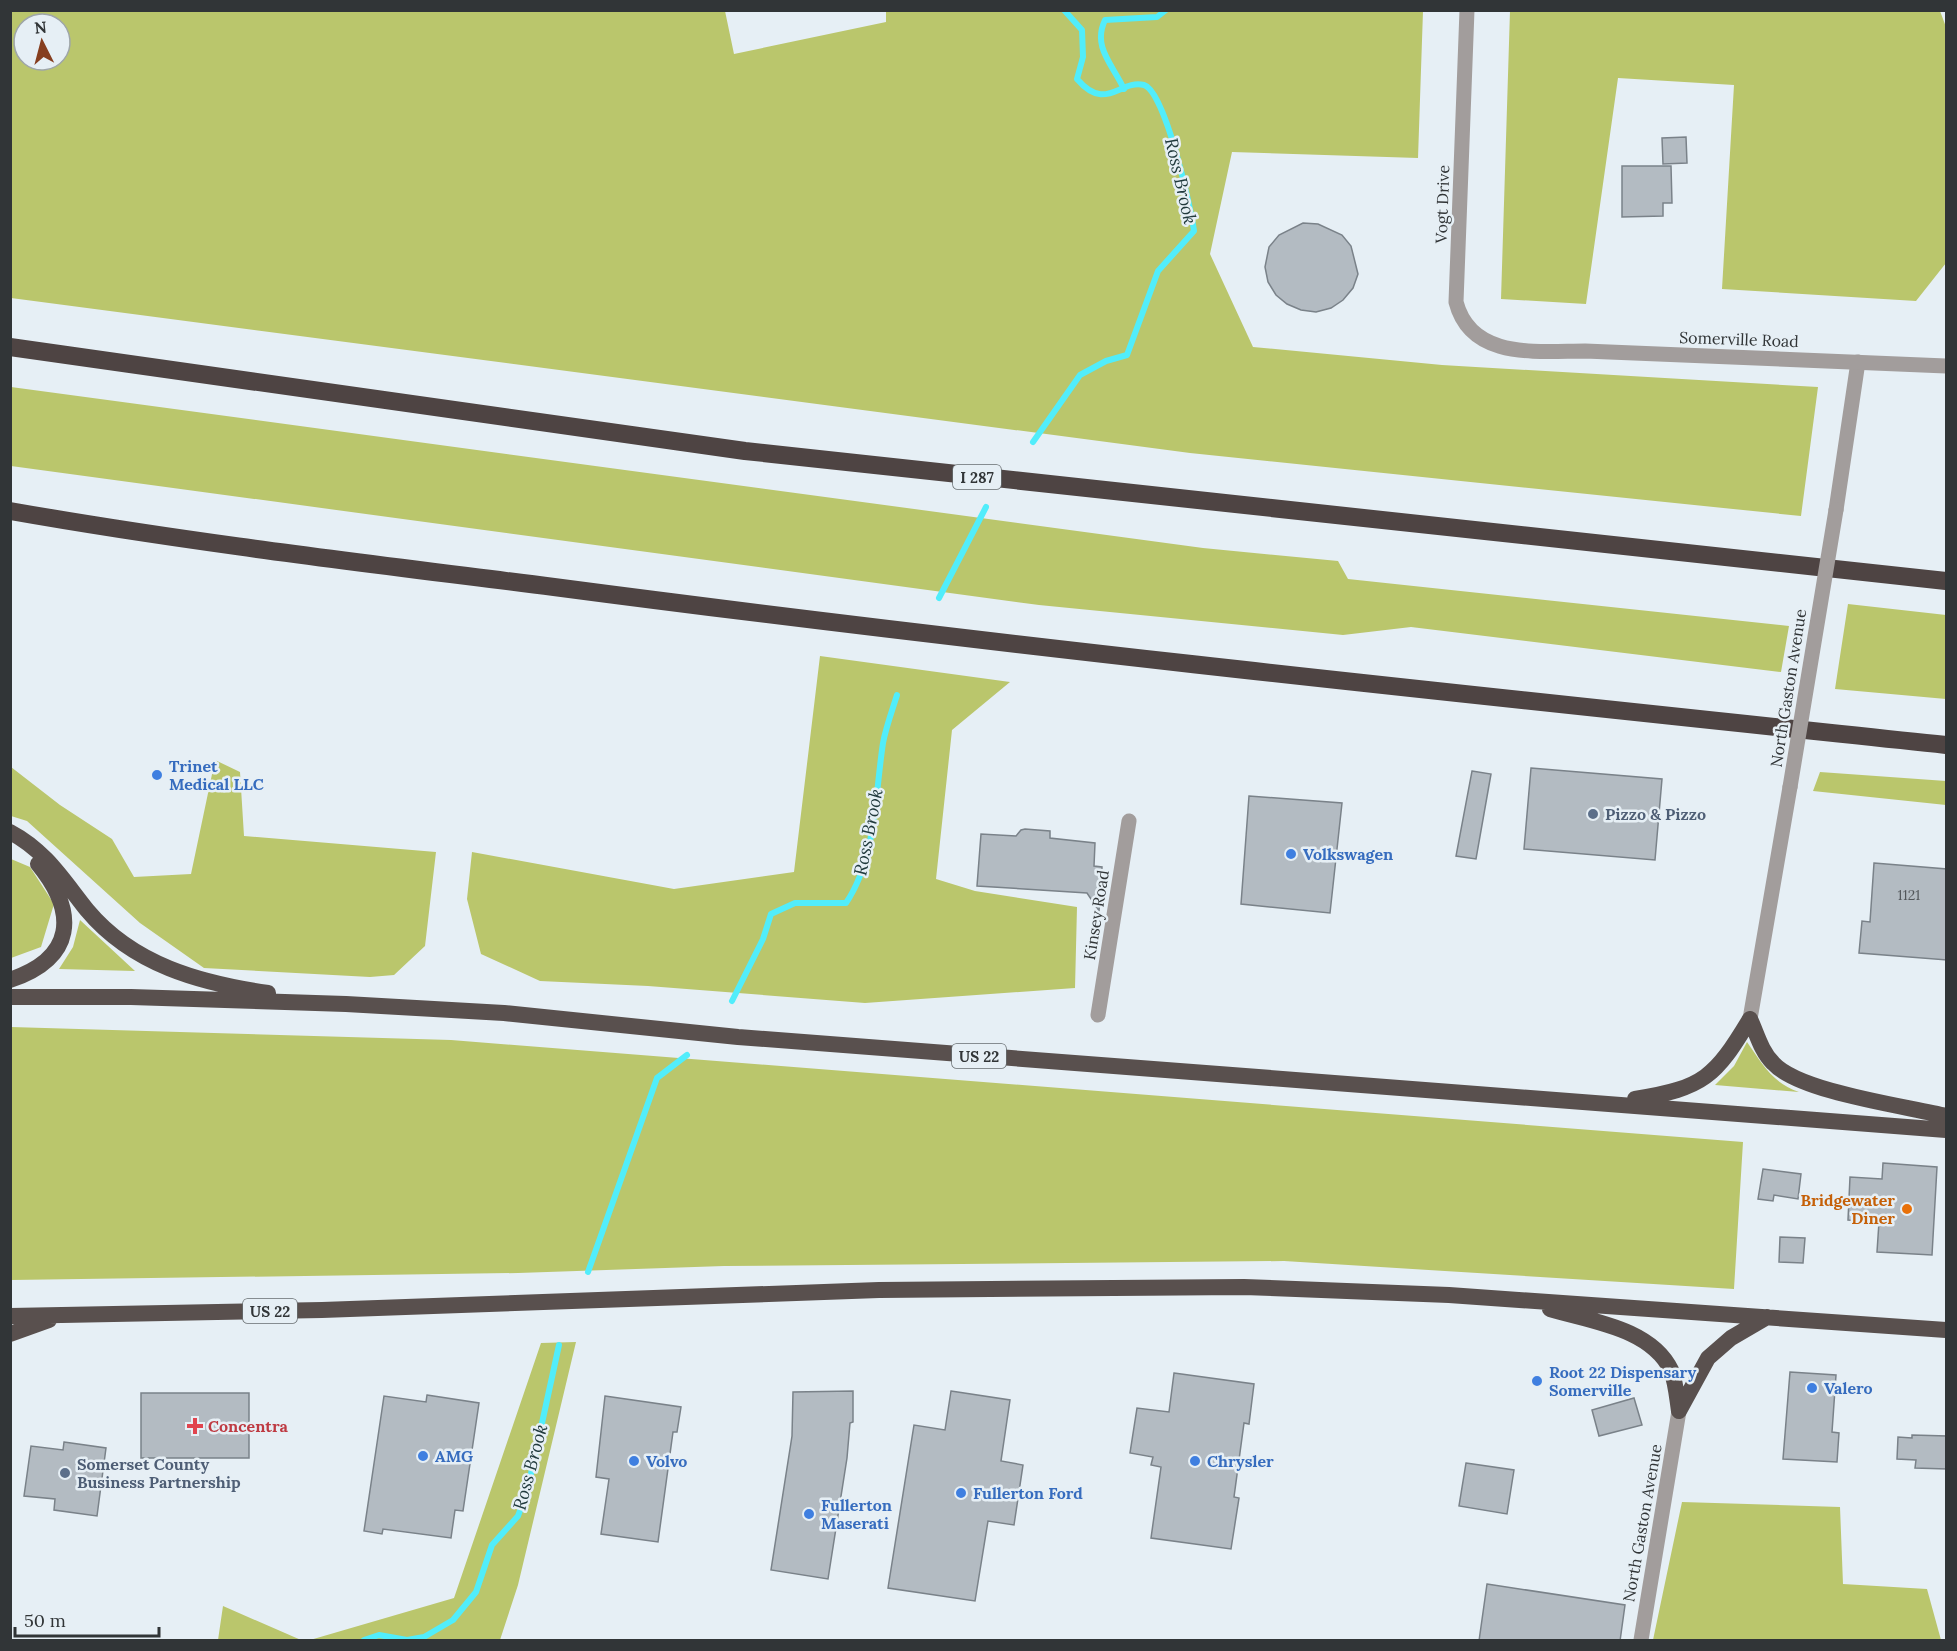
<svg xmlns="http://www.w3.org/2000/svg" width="1957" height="1651" font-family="Lora,serif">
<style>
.green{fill:#bac66c;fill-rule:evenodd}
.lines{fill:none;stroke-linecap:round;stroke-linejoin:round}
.stream{stroke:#51edfb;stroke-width:6}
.building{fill:#b3bbc2;stroke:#7a8289;stroke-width:1.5}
.minor{stroke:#a29d9c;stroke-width:15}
.tertiary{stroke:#a29d9c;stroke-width:15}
.trunk{stroke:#59504e;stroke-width:16}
.motorway{stroke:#4e4443;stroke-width:18}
.minor-bridge{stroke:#a29d9c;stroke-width:15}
.shop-dot{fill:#3f7fe0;stroke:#e6eff5;stroke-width:2}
.service-dot{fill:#5c6f8a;stroke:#e6eff5;stroke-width:2}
.food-dot{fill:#e8710a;stroke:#e6eff5;stroke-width:2}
.health-dot{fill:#e0444e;stroke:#e6eff5;stroke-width:2}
.labels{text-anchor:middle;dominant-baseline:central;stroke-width:5;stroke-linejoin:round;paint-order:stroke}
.number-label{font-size:14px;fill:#52565a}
.shield{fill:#e6eff5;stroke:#676d70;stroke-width:1.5}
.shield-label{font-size:15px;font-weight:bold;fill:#313537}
.street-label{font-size:16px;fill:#313537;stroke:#e6eff5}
.shop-label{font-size:16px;font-weight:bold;fill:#366cbe;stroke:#e6eff5;text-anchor:start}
.service-label{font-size:16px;font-weight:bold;fill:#4e5e75;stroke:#e6eff5;text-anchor:start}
.food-label{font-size:16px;font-weight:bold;fill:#c56008;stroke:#e6eff5;text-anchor:end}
.health-label{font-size:16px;font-weight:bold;fill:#be3a42;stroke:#e6eff5;text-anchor:start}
.water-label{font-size:18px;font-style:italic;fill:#213a3d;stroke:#e6eff5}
</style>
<rect width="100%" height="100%" fill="#e6eff5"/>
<path class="green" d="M1423,11L1418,158L1232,152L1210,254L1253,347L1442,365L1818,387L1801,516L1190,453L11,298V11H725L734,54L886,22V11ZM24,24H60V60H24Z
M1510,11H1940L1946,27V263L1916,301L1722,289L1734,85L1618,78L1586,304L1501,299Z
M11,387L1203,548L1338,561L1348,579L1789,626L1781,672L1411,627L1343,635L1039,605L11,466Z
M1848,604L1946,615V699L1835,689Z
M820,656L1010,682L952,730L936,879L975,891L1077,907L1075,988L865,1003L648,986L540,981L481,954L467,899L472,852L674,889L794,872Z
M215,760L240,772L244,836L436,852L425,946L394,975L370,977L204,968L140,923L27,821L11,816V767L60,805L112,839L134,877L191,874Z
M1820,772L1946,781V805L1813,791Z
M11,859L30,867L54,904L41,947L11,958Z
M80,920L135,971L59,969L73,947Z
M11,1027L451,1040L1743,1142L1734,1289L1284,1261L724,1266L518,1273L11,1280Z
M1747,1042C1762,1063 1772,1083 1799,1092L1715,1085L1734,1066Z
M576,1342L518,1585L500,1640H310L454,1598L541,1343Z
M1682,1502L1840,1507L1843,1584L1927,1589L1941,1640H1653Z
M223,1606L301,1640H218Z"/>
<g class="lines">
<path class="stream" d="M1124,89C1113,65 1092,47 1105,20L1157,17L1166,10
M1033,442L1080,375L1106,361L1127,355L1158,271L1194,231C1191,208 1165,91 1144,85C1120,79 1106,113 1077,79L1083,57L1082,30L1064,10
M939,598L986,507
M732,1001L763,939L771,914L795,903H846C876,859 875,795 883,743C886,727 892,711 897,695
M588,1272L657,1078L687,1055
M364,1640L379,1635L407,1640L424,1637L453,1620L476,1592L492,1545L518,1516L527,1492L559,1345"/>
</g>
<path class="building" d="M1686,137L1687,163L1663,164L1662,138Z
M1622,166H1671L1672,203H1663V216L1622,217Z
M1303,223L1318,224L1342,235L1351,246L1358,274L1353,288L1343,300L1331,308L1316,312L1301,310L1287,304L1276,295L1268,282L1265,267L1269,247L1279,235Z
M1531,768L1662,779L1655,860L1524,849Z
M1472,771L1491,774L1476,859L1456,856Z
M1249,796L1342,803L1330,913L1241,904Z
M1025,829L1050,831V838L1095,843L1094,866L1102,867L1099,911L1087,893L977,886L981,834L1016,836L1021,830Z
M1874,863L1947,869V960L1859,953L1862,921L1870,922Z
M1883,1163L1937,1167L1932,1255L1877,1252L1879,1222L1848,1220L1850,1177L1882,1179Z
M1763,1169L1801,1174L1798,1199L1774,1195L1773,1201L1758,1199Z
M1780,1237L1805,1238L1803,1263L1779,1262Z
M1790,1372L1836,1375L1832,1432L1839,1433L1837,1462L1783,1459Z
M1174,1373L1254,1384L1249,1424L1244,1423L1234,1497L1239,1498L1231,1549L1151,1538L1161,1467L1151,1465L1153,1457L1130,1453L1137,1408L1169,1412Z
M853,1391V1422L850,1423L847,1458L828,1579L771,1570L792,1436L793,1392Z
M951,1391L1010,1400L1001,1461L1023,1465L1014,1525L988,1521L975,1601L888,1588L914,1425L945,1430Z
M141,1393H249V1458H141Z
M427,1395L479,1403L463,1511L455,1510L451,1538L383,1529L382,1534L364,1531L384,1396L426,1402Z
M605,1396L681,1407L677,1432H673L658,1542L601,1534L609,1479L596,1477Z
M1634,1398L1642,1425L1599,1436L1592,1410Z
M1912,1435L1947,1436V1469L1915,1468L1916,1460L1897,1459L1898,1437L1912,1438Z
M64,1442L106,1448L97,1516L54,1510L55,1499L24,1496L31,1446L63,1450Z
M1466,1463L1514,1470L1507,1514L1459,1506Z
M1487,1584L1625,1605L1620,1641H1479Z"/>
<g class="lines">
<path class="minor" d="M1836,510L1858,362
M1098,1015L1129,821
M1750,1019L1790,787
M1641,1640L1679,1411"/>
<path class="tertiary" d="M1467,10L1456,302C1471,360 1537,351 1585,351L1946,366"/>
<path class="trunk" d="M10,832C46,851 63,880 87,910C133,965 200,983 268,993
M10,980C75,958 78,913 38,864
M10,997H131L346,1004L504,1013L738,1037L1946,1130
M1750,1019C1757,1034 1761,1051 1773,1063C1799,1092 1905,1106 1946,1116
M1635,1099C1704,1088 1715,1077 1750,1019
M1550,1309C1590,1321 1651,1328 1671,1370C1676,1383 1677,1398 1679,1411
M10,1316L322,1310L879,1290L1244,1287L1449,1295L1946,1330
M10,1334L49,1320
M1679,1411L1708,1358L1731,1338L1767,1317"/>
<path class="motorway" d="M10,347L745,451L1946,581
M10,511C191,543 373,564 554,587C1017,648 1482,696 1946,745"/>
<path class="minor-bridge" d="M1790,787L1836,510"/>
</g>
<g class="shop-dot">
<circle cx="157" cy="775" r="6"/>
<circle cx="1291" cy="854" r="6"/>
<circle cx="1537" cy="1381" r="6"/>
<circle cx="1812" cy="1388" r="6"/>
<circle cx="423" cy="1456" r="6"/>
<circle cx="634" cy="1461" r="6"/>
<circle cx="1195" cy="1461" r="6"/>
<circle cx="961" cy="1493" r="6"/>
<circle cx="809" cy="1514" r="6"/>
</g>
<g class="service-dot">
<circle cx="1593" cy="814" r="6"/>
<circle cx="65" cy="1473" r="6"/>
</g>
<circle class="food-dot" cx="1907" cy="1209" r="6"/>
<path class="health-dot" d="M192 1417h6v6h6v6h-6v6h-6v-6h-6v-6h6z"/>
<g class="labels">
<g class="number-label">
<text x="1909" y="895">1121</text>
</g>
<g class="shield">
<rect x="953" y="465" width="48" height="24" rx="4.5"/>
<rect x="952" y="1044" width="54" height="24" rx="4.5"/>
<rect x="243" y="1299" width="54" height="24" rx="4.5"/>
</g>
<g class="shield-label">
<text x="977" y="477">I 287</text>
<text x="979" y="1056">US 22</text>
<text x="270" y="1311">US 22</text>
</g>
<g class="street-label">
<text transform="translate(1442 204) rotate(-88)">Vogt Drive</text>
<text transform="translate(1739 339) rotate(2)">Somerville Road</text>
<text transform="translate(1788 688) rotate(-81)">North Gaston Avenue</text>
<text transform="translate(1096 915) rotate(-81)">Kinsey Road</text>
<text transform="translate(1642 1523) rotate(-80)">North Gaston Avenue</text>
</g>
<g class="shop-label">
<text x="169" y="766">Trinet<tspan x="169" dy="18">Medical LLC</tspan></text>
<text x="1303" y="854">Volkswagen</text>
<text x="1549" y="1372">Root 22 Dispensary<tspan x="1549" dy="18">Somerville</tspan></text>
<text x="1824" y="1388">Valero</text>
<text x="435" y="1456">AMG</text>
<text x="646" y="1461">Volvo</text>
<text x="1207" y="1461">Chrysler</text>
<text x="973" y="1493">Fullerton Ford</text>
<text x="821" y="1505">Fullerton<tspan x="821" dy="18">Maserati</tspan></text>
</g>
<g class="service-label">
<text x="1605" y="814">Pizzo &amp; Pizzo</text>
<text x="77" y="1464">Somerset County<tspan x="77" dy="18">Business Partnership</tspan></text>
</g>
<g class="food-label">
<text x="1895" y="1200">Bridgewater<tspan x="1895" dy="18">Diner</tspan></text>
</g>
<g class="health-label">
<text x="208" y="1426">Concentra</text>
</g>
<g class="water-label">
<text transform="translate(1181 181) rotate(77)">Ross Brook</text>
<text transform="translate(868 832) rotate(-79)">Ross Brook</text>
<text transform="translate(530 1467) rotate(-75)">Ross Brook</text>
</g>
</g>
<rect width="1957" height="1651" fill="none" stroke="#313537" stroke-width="24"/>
<g transform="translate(42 42) rotate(354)"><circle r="28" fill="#e6eff5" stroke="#9ea5a9" stroke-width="1.5"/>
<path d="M0-4.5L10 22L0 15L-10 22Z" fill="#863e1f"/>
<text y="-9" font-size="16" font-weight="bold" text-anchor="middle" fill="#313537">N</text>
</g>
<path d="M15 1627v9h144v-9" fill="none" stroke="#313537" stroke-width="3"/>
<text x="24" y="1627" font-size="18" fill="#313537" stroke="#e6eff5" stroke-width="4.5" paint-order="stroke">50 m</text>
</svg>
